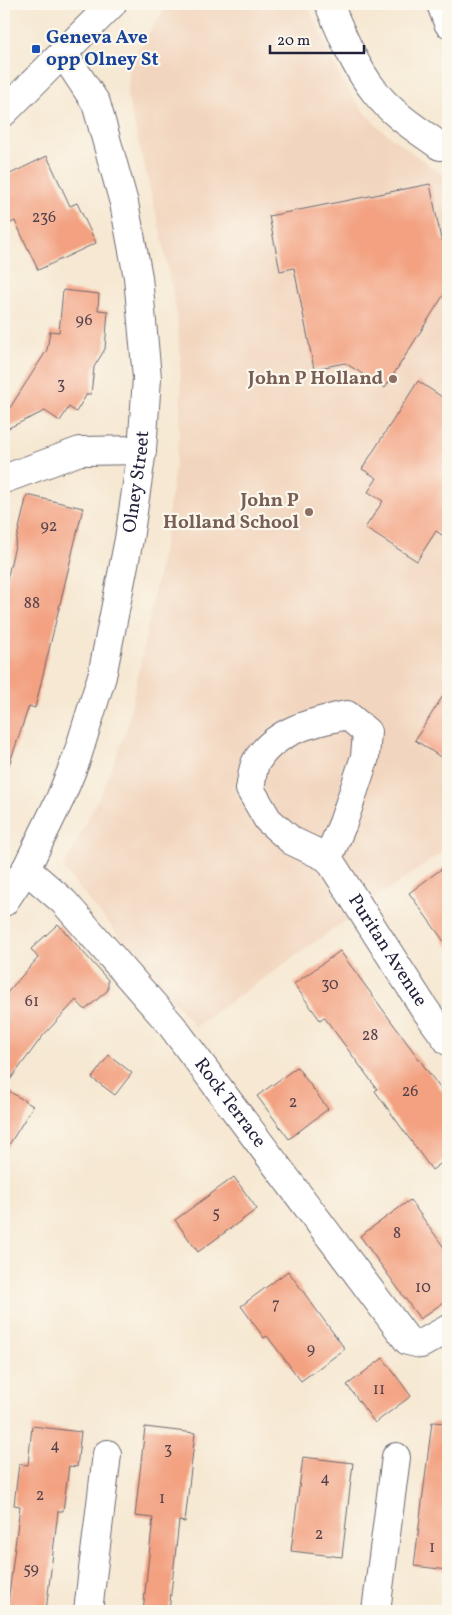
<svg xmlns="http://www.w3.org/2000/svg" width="452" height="1615" font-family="Vollkorn,serif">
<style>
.built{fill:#f2d5be}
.building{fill:#f3a181}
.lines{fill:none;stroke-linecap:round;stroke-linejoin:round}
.street-casing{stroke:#6c6770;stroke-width:30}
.secondary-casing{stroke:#6c6770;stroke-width:30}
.street{stroke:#fff;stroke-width:28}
.secondary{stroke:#fff;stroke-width:28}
.transit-dot{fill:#1a4fb4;stroke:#fbf7ec;stroke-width:2}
.education-dot{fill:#8d6e63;stroke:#fbf7ec;stroke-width:2}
.labels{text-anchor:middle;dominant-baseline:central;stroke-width:4.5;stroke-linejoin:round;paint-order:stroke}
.number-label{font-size:16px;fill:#56424c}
.transit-label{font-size:19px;font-weight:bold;fill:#164399;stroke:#fbf7ec;text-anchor:start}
.education-label{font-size:19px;font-weight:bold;fill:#785e54;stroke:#fbf7ec;text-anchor:end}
.street-label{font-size:19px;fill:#22223b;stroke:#fbf7ec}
</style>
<rect width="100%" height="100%" fill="#fbf7ec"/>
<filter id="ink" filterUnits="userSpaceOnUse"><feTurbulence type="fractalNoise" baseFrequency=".02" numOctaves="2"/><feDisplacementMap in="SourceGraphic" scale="10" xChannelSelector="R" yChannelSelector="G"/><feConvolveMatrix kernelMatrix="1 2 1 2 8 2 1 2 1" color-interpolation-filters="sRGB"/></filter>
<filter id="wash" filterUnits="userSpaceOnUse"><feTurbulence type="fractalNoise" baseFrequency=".0096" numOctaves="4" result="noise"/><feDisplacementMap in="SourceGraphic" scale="20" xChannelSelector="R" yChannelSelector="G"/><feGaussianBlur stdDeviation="1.12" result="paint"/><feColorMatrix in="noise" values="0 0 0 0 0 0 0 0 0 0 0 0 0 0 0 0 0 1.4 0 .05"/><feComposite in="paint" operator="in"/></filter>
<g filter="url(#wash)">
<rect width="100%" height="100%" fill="#f6e8d2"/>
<path class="built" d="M168,4H307L342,81L363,111L383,131L448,179V848L195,1027L63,869L103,789L128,725L165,540L179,436L181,391L180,350L176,311L161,234L127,95L130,67L135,54Z"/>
<g id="blocks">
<path class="building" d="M47,156L70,206L77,203L96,243L38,270L15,221L4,227V177Z
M430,184L441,239L448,243V288L385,388L345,363L314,369L294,268L280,271L269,216Z
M63,290L99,294L98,310L108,311L105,349L94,367L91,394H87L76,412L69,407L60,421L45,411L4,430V417L47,350L50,331L59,332Z
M418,381L448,401V539L436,531L417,561L365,528L383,501L368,492L377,478L362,469Z
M27,495L83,508L35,708L29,706L8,768L4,767V592Z
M448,688V762L415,740Z
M448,864V947L409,893Z
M58,924L108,980V990L85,1010L76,1000L42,1037L4,1088L33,1106L4,1153V996L38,958L31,949Z
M340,951L448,1099V1158L432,1170L375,1091L377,1089L324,1017L320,1020L294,984Z
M109,1055L132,1073L115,1095L92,1078Z
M297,1067L328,1109L289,1139L257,1096Z
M234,1177L257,1209L198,1252L175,1220Z
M410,1200L448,1253V1299L420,1319L360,1236Z
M288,1271L345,1349L301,1381L267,1336L264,1338L241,1306Z
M383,1358L411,1396L375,1423L347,1385Z
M432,1422L448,1423V1570L414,1566Z
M32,1426L81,1432L77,1467L69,1466L63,1511H58L46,1611H7L20,1506L14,1505L19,1464L28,1465Z
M145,1427L195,1433L185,1522L179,1521L169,1611H143L153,1518L135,1516Z
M303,1457L353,1463L342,1557L291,1551Z"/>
</g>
</g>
<g filter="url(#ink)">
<use href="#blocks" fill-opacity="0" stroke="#6c6770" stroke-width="1"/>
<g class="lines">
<defs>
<g id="street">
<path d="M329,4C341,33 355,67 375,92C392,114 418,130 440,146"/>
<path d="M441,4L448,23"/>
<path d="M4,479L80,451L142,450"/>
<path id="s1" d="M328,858L343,823L365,757L367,732L347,715C313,722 275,730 256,762C252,769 252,781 250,789L268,820L292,841L328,858L424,1008L448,1041"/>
<path id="s2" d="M26,869L64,902L172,1026L408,1341L421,1344L448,1329"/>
<path d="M88,1611L107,1454"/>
<path d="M376,1611L396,1457"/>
</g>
<g id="secondary">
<path d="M4,112L112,4"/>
<path id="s3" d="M4,902L26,869L60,799L76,760L102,676L129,539L142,450L147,378L138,277L124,203L96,103L63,53"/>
</g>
</defs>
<use href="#street" class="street-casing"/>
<use href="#secondary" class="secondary-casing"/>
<use href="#street" class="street"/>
<use href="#secondary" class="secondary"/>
</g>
</g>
<rect class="transit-dot" x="31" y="44" width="10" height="10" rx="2.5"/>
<g class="education-dot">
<circle cx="393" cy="379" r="5"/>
<circle cx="309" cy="512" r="5"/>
</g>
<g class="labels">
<g class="number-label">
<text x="44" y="218">236</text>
<text x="84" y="321">96</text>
<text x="61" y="385">3</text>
<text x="49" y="527">92</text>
<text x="32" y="604">88</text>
<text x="330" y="985">30</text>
<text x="32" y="1002">61</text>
<text x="370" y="1036">28</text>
<text x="410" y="1092">26</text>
<text x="293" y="1103">2</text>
<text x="216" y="1214">5</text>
<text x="397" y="1234">8</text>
<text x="423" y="1288">10</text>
<text x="276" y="1305">7</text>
<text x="311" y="1350">9</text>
<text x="379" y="1390">11</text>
<text x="55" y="1446">4</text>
<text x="168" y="1450">3</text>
<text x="325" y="1479">4</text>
<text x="40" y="1496">2</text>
<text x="162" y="1499">1</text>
<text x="319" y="1535">2</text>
<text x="432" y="1548">1</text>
<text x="31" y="1570">59</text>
</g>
<g class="transit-label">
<text x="46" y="38">Geneva Ave<tspan x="46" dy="22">opp Olney St</tspan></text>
</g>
<g class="education-label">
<text x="383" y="379">John P Holland</text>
<text x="299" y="501">John P<tspan x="299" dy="22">Holland School</tspan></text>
</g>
<g class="street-label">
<text stroke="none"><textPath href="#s3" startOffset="445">Olney Street</textPath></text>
<text stroke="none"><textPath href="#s1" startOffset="510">Puritan Avenue</textPath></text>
<text stroke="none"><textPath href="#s2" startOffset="311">Rock Terrace</textPath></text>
</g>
</g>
<rect width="452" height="1615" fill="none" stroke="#fbf7ec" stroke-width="20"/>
<path d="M270 45v8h94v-8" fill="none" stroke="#22223b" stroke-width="2.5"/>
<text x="277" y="45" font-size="15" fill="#22223b" stroke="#fbf7ec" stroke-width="4" paint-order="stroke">20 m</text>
</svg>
